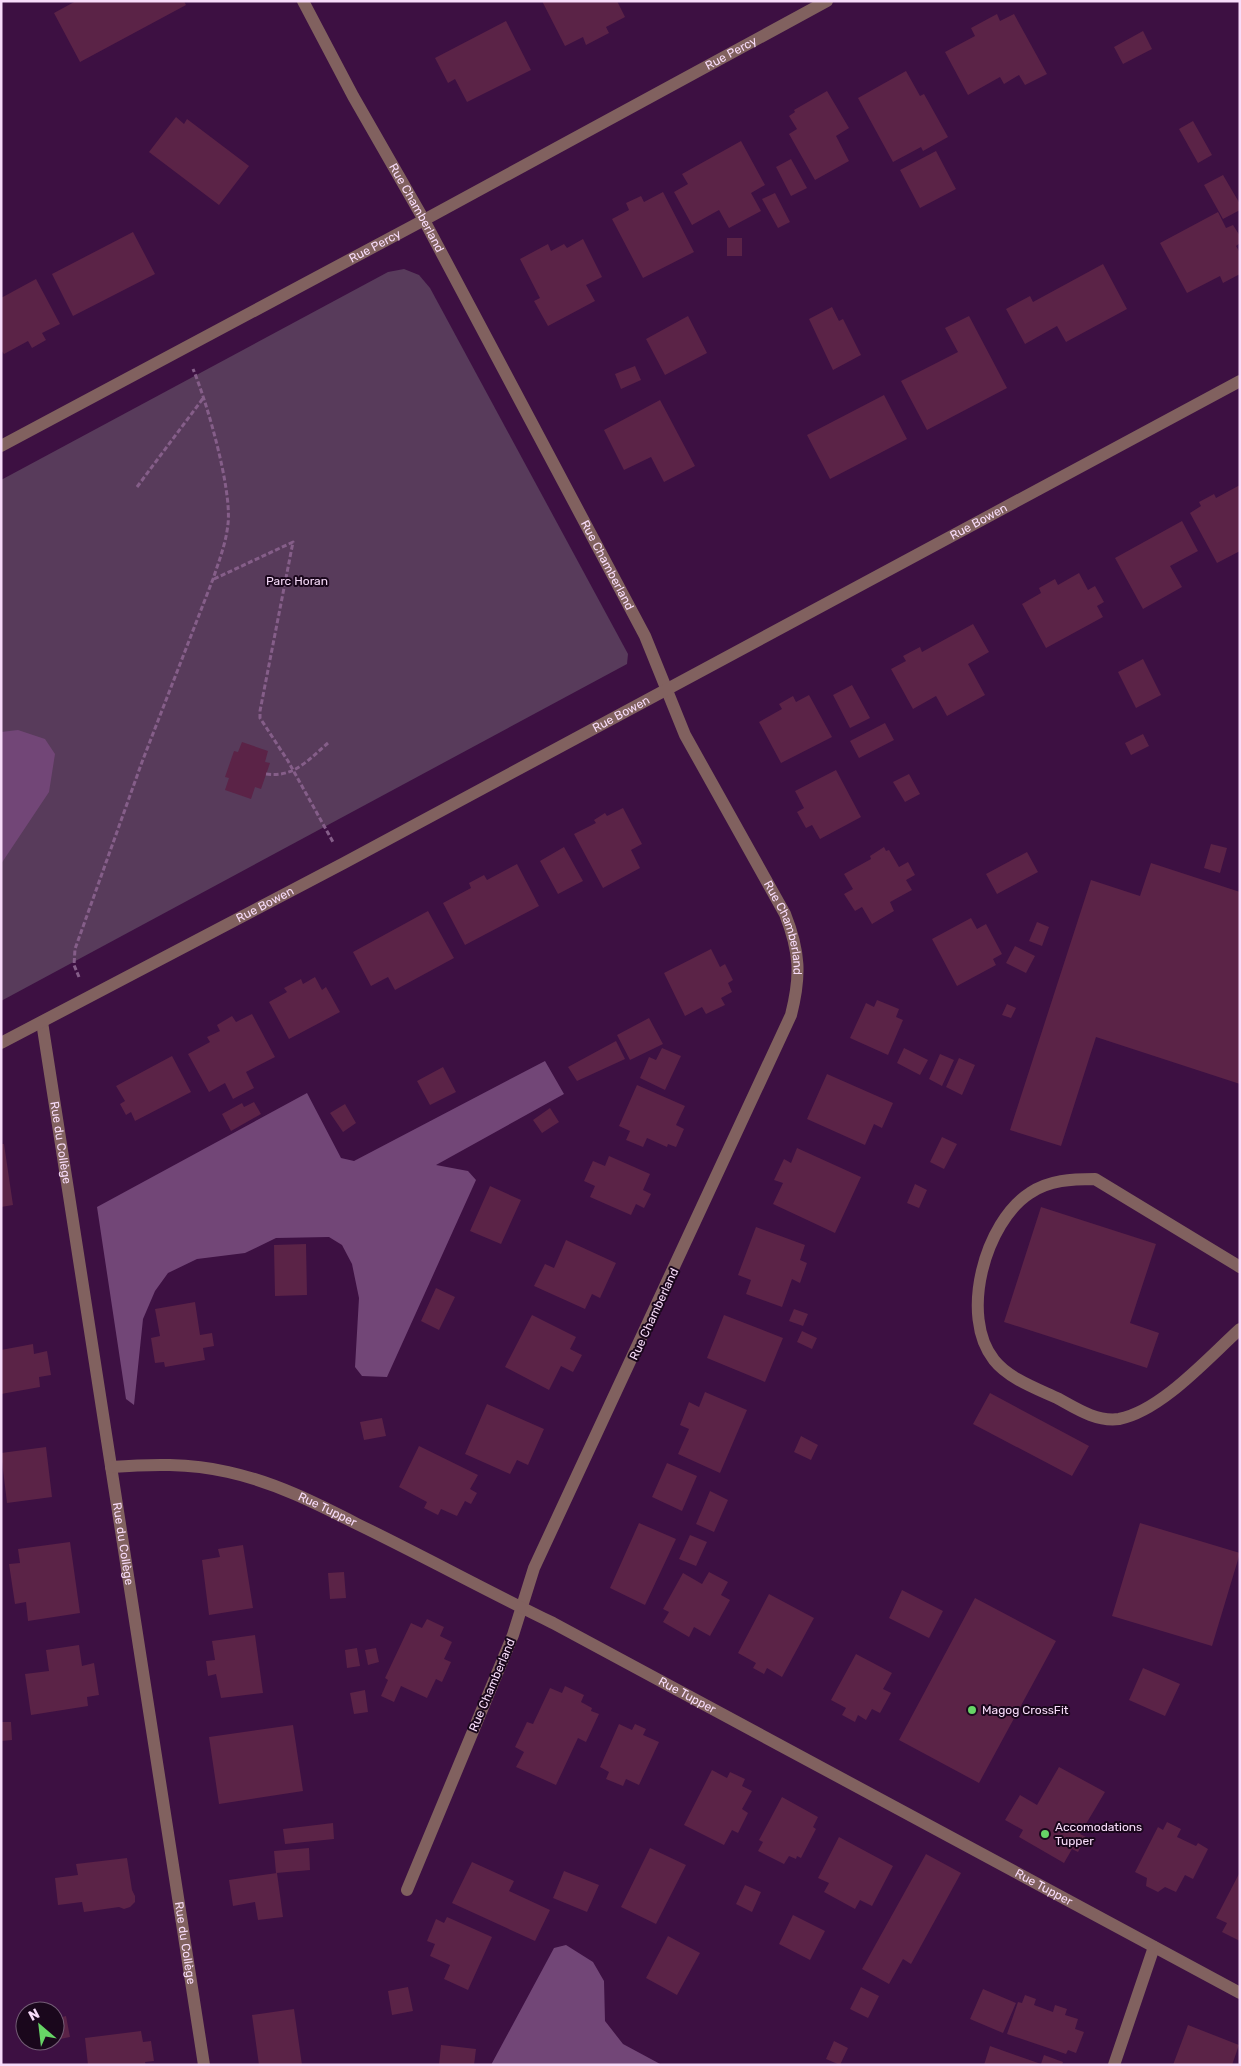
<svg xmlns="http://www.w3.org/2000/svg" width="1241" height="2066" font-family="Rubik,sans-serif">
<style>
.green{fill:#583b5b}
.forest{fill:#724677}
.building{fill:#5b2347}
.lines{fill:none;stroke-linecap:round;stroke-linejoin:round}
.path{stroke:#855e89;stroke-width:3;stroke-dasharray:5 2.5;stroke-linecap:butt}
.minor{stroke:#81615f;stroke-width:12}
.poi-dot{fill:#67d466;stroke:#1a071c;stroke-width:2}
.labels{text-anchor:middle;dominant-baseline:central;stroke-width:4;stroke-linejoin:round;paint-order:stroke}
.street-label{font-size:12px;fill:#f8dcfa;stroke:#1a071c}
.park-label{font-size:12px;fill:#f5d9f7;stroke:#1a071c}
.poi-label{font-size:12px;fill:#f8dcfa;stroke:#1a071c;text-anchor:start}
</style>
<rect width="100%" height="100%" fill="#3d1042"/>
<path class="green" d="M404,269L419,275L430,288L628,654L627,664L1,1001V480L388,272Z"/>
<path class="forest" d="M18,730L45,739L55,754L49,792L1,864V732Z
M545,1061L564,1094L436,1165L468,1171L476,1180L387,1377L362,1376L355,1367L359,1298L352,1264L342,1245L329,1237L276,1238L245,1253L197,1259L168,1273L155,1291L143,1319L134,1405L126,1399L97,1207L307,1093L341,1158L354,1161Z
M566,1945L593,1962L604,1981L605,2021L623,2044L662,2065H491L554,1948Z"/>
<path class="building" d="M76,1H184L186,5L80,62L54,13Z
M542,1H617L625,17L606,27L609,33L586,45L583,37L565,46Z
M997,14L1000,21L1014,14L1047,74L1025,85L1019,75L1004,84L1000,77L968,95L945,52L975,36L971,28Z
M506,21L531,70L467,102L455,79L448,83L435,58Z
M1143,31L1152,49L1123,64L1114,47Z
M906,71L920,96L924,94L948,137L923,151L921,147L893,162L858,98Z
M827,91L849,128L836,136L849,161L815,180L789,134L797,129L789,116L795,112L794,110Z
M176,117L184,124L187,119L249,166L219,205L149,152Z
M1193,121L1212,155L1198,163L1179,129Z
M741,141L765,185L751,193L761,211L729,228L719,210L692,225L674,192L688,184L682,174Z
M936,151L956,189L920,208L900,170Z
M791,159L807,188L791,196L776,167Z
M1223,175L1240,204V210L1223,219L1204,185Z
M663,192L694,252L643,278L612,219L629,210L626,203L641,196L644,202Z
M775,193L790,222L778,228L762,199Z
M1218,212L1226,228L1233,225L1240,236V243L1236,246L1240,253V274L1223,283L1220,276L1187,293L1160,243Z
M133,232L155,274L73,316L52,274Z
M727,238H742V256H727Z
M583,239L602,277L586,285L595,301L548,326L534,301L540,298L520,259L548,244L551,251L564,244L567,248Z
M1103,264L1127,309L1066,342L1057,326L1025,344L1006,309L1030,296L1033,302Z
M36,279L60,324L42,333L46,340L32,348L28,341L4,354L1,350V298Z
M832,307L839,321L843,319L861,355L833,370L809,319Z
M688,316L707,353L665,375L646,339Z
M969,316L1007,388L927,430L901,381L958,352L945,328Z
M635,366L641,380L621,389L615,374Z
M884,395L907,439L830,479L807,435Z
M660,400L695,466L664,482L651,457L624,470L604,430Z
M1240,485V551L1217,563L1190,513L1201,506L1199,502L1214,494L1216,498Z
M1182,521L1198,551L1170,566L1182,587L1143,609L1115,558Z
M1079,573L1088,590L1095,586L1104,602L1097,606L1103,617L1046,648L1022,604L1041,593L1039,588L1055,579L1058,585Z
M973,624L989,652L968,664L985,695L947,716L936,696L913,709L891,669L906,661L903,656L920,647L922,652Z
M1143,659L1161,695L1136,708L1118,672Z
M852,685L870,718L850,728L833,695Z
M809,695L832,737L781,763L759,722L782,709L779,704L793,696L796,702Z
M885,723L894,740L859,758L850,741Z
M1143,734L1149,746L1131,755L1125,743Z
M242,742L268,751L265,762L270,763L261,789L255,787L251,799L225,790L229,778L225,777L234,751L238,752Z
M836,770L861,817L820,839L812,825L806,828L797,812L804,808L795,791Z
M909,774L920,794L905,802L893,782Z
M623,808L642,844L631,850L640,868L603,888L574,834L596,823L594,820L605,813L607,816Z
M1211,844L1227,848L1220,873L1204,868Z
M564,847L583,881L558,894L540,861Z
M884,847L886,851L889,850L899,867L908,862L915,875L906,880L912,890L890,902L894,911L872,924L862,907L855,911L844,894L853,889L844,874L871,859L870,856Z
M1027,852L1038,872L997,894L986,874Z
M1151,863L1240,892V1084L1096,1037L1061,1146L1010,1130L1091,880L1140,896Z
M517,864L539,906L465,945L443,903L471,888L469,883L484,875L487,880Z
M428,911L454,958L395,990L388,977L371,986L353,952Z
M971,918L977,929L986,924L1002,954L993,959L996,965L957,986L932,939Z
M1037,922L1049,927L1042,946L1029,941Z
M1015,946L1035,956L1026,973L1006,963Z
M711,949L720,967L725,964L733,980L728,983L732,992L721,998L725,1005L706,1014L702,1007L685,1016L664,973Z
M315,977L322,990L326,987L340,1012L289,1039L269,1002L287,992L284,988L301,979L303,984Z
M877,1000L899,1009L896,1017L903,1020L888,1055L850,1038L866,1003L874,1007Z
M1007,1004L1016,1008L1011,1018L1002,1015Z
M252,1014L275,1057L246,1072L254,1088L233,1099L225,1083L209,1092L188,1054L210,1042L207,1037L220,1031L217,1025L232,1016L236,1022Z
M649,1018L663,1044L630,1060L617,1035Z
M616,1041L625,1059L577,1081L568,1067Z
M662,1048L681,1056L665,1090L640,1078L649,1057L656,1060Z
M904,1048L928,1060L920,1075L897,1063Z
M940,1054L954,1060L942,1086L929,1079Z
M172,1056L191,1092L135,1121L131,1112L126,1115L120,1104L125,1101L116,1086Z
M959,1058L975,1065L962,1095L946,1087Z
M443,1067L456,1092L430,1105L417,1081Z
M827,1074L893,1103L882,1128L874,1124L865,1145L807,1119Z
M637,1085L685,1106L676,1125L684,1129L676,1147L668,1144L667,1147L647,1138L643,1147L626,1140L630,1131L619,1126Z
M254,1102L261,1114L231,1131L222,1114L242,1103L244,1107Z
M345,1104L356,1123L343,1132L330,1113Z
M550,1108L559,1122L542,1133L533,1120Z
M942,1137L957,1144L944,1169L930,1162Z
M1,1144H4L13,1205L1,1207Z
M797,1148L861,1177L835,1233L773,1204L783,1183L774,1180L784,1159L791,1163Z
M609,1156L650,1174L643,1190L651,1194L644,1208L636,1204L631,1215L590,1197L595,1186L584,1181L593,1161L605,1166Z
M915,1184L927,1190L919,1208L907,1203Z
M490,1186L521,1200L501,1244L470,1231Z
M1041,1207L1156,1244L1130,1323L1159,1333L1147,1368L1004,1322Z
M756,1227L805,1245L800,1260L807,1263L800,1283L792,1279L782,1307L746,1294L751,1280L738,1275Z
M566,1240L616,1263L600,1298L592,1294L585,1309L534,1286L545,1264L554,1268Z
M306,1244L307,1295L275,1296L274,1245Z
M436,1288L455,1297L439,1330L421,1321Z
M195,1302L200,1335L212,1333L214,1346L203,1348L205,1360L165,1367L164,1362L155,1363L151,1338L160,1336L155,1309Z
M794,1309L808,1314L803,1326L789,1321Z
M532,1315L576,1337L570,1349L582,1355L573,1372L561,1366L549,1390L505,1367Z
M724,1315L783,1338L765,1382L707,1358Z
M802,1331L817,1338L812,1349L797,1342Z
M33,1344L34,1354L47,1351L51,1375L39,1377L40,1387L1,1394V1350Z
M705,1392L747,1410L720,1473L678,1454L689,1429L680,1425L689,1402L699,1407Z
M990,1393L1089,1446L1072,1476L973,1424Z
M487,1404L544,1429L528,1465L517,1460L510,1474L465,1454Z
M382,1418L386,1436L364,1440L360,1422Z
M801,1436L818,1445L811,1460L794,1452Z
M419,1446L478,1475L470,1489L477,1493L471,1504L465,1501L457,1516L441,1509L438,1515L424,1508L427,1502L399,1487Z
M46,1447L52,1497L7,1503L1,1453Z
M667,1463L697,1476L682,1511L652,1497Z
M710,1491L728,1500L714,1532L696,1524Z
M639,1523L676,1539L645,1605L610,1588Z
M1140,1523L1240,1553L1212,1646L1112,1616Z
M690,1535L707,1542L696,1566L679,1559Z
M70,1542L80,1613L28,1621L26,1602L15,1604L9,1564L20,1563L18,1549Z
M243,1545L253,1608L209,1615L202,1560L220,1557L218,1549Z
M344,1572L346,1598L330,1599L328,1573Z
M709,1572L728,1582L721,1595L730,1600L710,1636L694,1627L689,1637L663,1622L669,1612L663,1609L683,1573L702,1584Z
M902,1590L943,1611L929,1638L889,1618Z
M769,1594L814,1618L782,1677L767,1668L764,1674L753,1668L756,1663L738,1653Z
M975,1598L1056,1641L979,1783L899,1740Z
M427,1619L444,1627L440,1636L452,1642L444,1659L451,1662L442,1682L436,1679L427,1698L401,1686L394,1702L381,1696L388,1680L385,1678L411,1623L422,1628Z
M255,1635L263,1693L221,1698L216,1674L208,1676L206,1661L215,1660L212,1641Z
M79,1645L82,1666L94,1663L99,1695L87,1697L88,1706L31,1715L25,1674L49,1671L46,1650Z
M357,1648L360,1666L347,1668L345,1650Z
M376,1648L379,1662L368,1665L365,1650Z
M856,1654L892,1673L883,1689L891,1693L880,1713L872,1709L866,1720L858,1715L855,1722L842,1715L846,1708L831,1700Z
M1143,1668L1180,1684L1165,1716L1129,1700Z
M565,1686L584,1695L581,1702L592,1708L591,1711L599,1714L586,1742L578,1738L556,1785L516,1767L524,1752L515,1747L527,1722L533,1724L550,1688L562,1693Z
M365,1690L368,1712L354,1714L350,1693Z
M1,1722H11L12,1740L1,1741Z
M619,1724L632,1730L635,1724L646,1729L643,1735L659,1742L639,1785L626,1779L623,1786L606,1779L609,1772L600,1767Z
M293,1725L303,1791L219,1804L209,1737Z
M1059,1767L1105,1792L1080,1834L1086,1837L1078,1852L1072,1849L1064,1863L1019,1837L1023,1830L1005,1820L1020,1795L1037,1805Z
M712,1770L727,1778L730,1772L745,1779L742,1786L752,1791L742,1809L748,1813L738,1833L732,1830L724,1845L684,1825Z
M782,1797L818,1817L813,1827L816,1829L801,1858L797,1856L796,1859L789,1856L784,1864L758,1851L763,1842L759,1840Z
M1167,1822L1181,1829L1177,1837L1196,1846L1198,1843L1208,1849L1193,1879L1185,1875L1176,1892L1165,1887L1158,1892L1146,1886L1147,1878L1135,1872L1158,1827L1163,1830Z
M333,1823L334,1839L285,1844L283,1829Z
M839,1837L893,1866L872,1906L860,1900L855,1909L824,1892L829,1883L818,1878Z
M309,1848L310,1870L276,1873L274,1851Z
M650,1848L686,1865L656,1924L621,1907Z
M926,1854L961,1873L911,1964L903,1959L889,1984L862,1969Z
M127,1858L132,1890L135,1896V1902L130,1907L124,1909L119,1907L84,1912L82,1902L58,1905L55,1878L78,1875L76,1864Z
M472,1862L514,1881L509,1891L550,1910L535,1941L452,1903Z
M564,1871L599,1885L587,1912L553,1898Z
M1240,1872V1941L1222,1932L1227,1923L1216,1918Z
M277,1873L283,1917L258,1920L255,1902L233,1906L229,1880Z
M745,1885L761,1892L752,1912L736,1904Z
M793,1915L825,1931L810,1960L779,1944Z
M447,1917L492,1937L468,1990L444,1979L450,1965L430,1956L435,1944L427,1941L436,1919L444,1923Z
M668,1936L700,1953L677,1995L646,1978Z
M408,1987L413,2011L392,2015L388,1991Z
M861,1987L879,1996L868,2018L850,2009Z
M983,1989L1016,2003L1003,2033L970,2019Z
M1025,1995L1036,1999L1034,2005L1053,2012L1055,2005L1067,2009L1065,2015L1078,2019L1075,2029L1084,2032L1076,2053L1068,2050L1066,2054L1007,2034L1018,2002L1022,2003Z
M294,2009L302,2065H259L252,2015Z
M66,2016L70,2037L55,2040V2019Z
M1188,2025L1239,2045L1232,2065H1173Z
M141,2031L143,2042L151,2041L154,2061L145,2062L146,2065H88L85,2038Z
M834,2041L848,2048L840,2065L826,2059Z
M441,2045L476,2049L474,2065H439Z
M990,2046L1041,2064L1044,2055L1063,2062L1062,2065H984Z"/>
<g class="lines">
<path class="path" d="M137,487L204,397
M214,579L293,542L260,711V718L288,761L333,842
M266,774C294,778 308,760 328,743
M79,977L74,965L75,949L142,762L213,579C219,561 226,543 228,524C232,489 207,402 193,369"/>
<g class="minor">
<path id="s1" d="M303,1L353,96L424,220L645,636L685,735L785,914C800,952 801,976 791,1015L534,1568L513,1635L407,1890"/>
<path id="s2" d="M1,446L424,220L827,1"/>
<path id="s3" d="M42,1022L204,2065"/>
<path id="s4" d="M1,1043L344,863L1240,381"/>
<path d="M1240,1267L1095,1179C1072,1179 1049,1180 1030,1193C985,1222 959,1316 994,1360C1009,1379 1038,1389 1059,1399C1077,1409 1097,1422 1119,1419C1161,1411 1208,1358 1240,1329"/>
<path id="s5" d="M111,1467C151,1464 189,1463 228,1472C274,1482 316,1503 357,1524C423,1556 487,1591 553,1623L1240,1993"/>
<path d="M1114,2065L1154,1947"/>
</g>
</g>
<g class="poi-dot">
<circle cx="972" cy="1710" r="5"/>
<circle cx="1045" cy="1834" r="5"/>
</g>
<g class="labels">
<g class="street-label">
<text stroke="none"><textPath href="#s2" startOffset="829">Rue Percy</textPath></text>
<text stroke="none"><textPath href="#s1" startOffset="236">Rue Chamberland</textPath></text>
<text stroke="none"><textPath href="#s2" startOffset="424">Rue Percy</textPath></text>
<text stroke="none"><textPath href="#s4" startOffset="1108">Rue Bowen</textPath></text>
<text stroke="none"><textPath href="#s1" startOffset="641">Rue Chamberland</textPath></text>
<text stroke="none"><textPath href="#s4" startOffset="702">Rue Bowen</textPath></text>
<text stroke="none"><textPath href="#s4" startOffset="298">Rue Bowen</textPath></text>
<text stroke="none"><textPath href="#s1" startOffset="1046">Rue Chamberland</textPath></text>
<text stroke="none"><textPath href="#s3" startOffset="122">Rue du Collège</textPath></text>
<text transform="translate(654 1314) rotate(-65)">Rue Chamberland</text>
<text stroke="none"><textPath href="#s5" startOffset="224">Rue Tupper</textPath></text>
<text stroke="none"><textPath href="#s3" startOffset="528">Rue du Collège</textPath></text>
<text transform="translate(492 1685) rotate(-67)">Rue Chamberland</text>
<text stroke="none"><textPath href="#s5" startOffset="629">Rue Tupper</textPath></text>
<text stroke="none"><textPath href="#s5" startOffset="1034">Rue Tupper</textPath></text>
<text stroke="none"><textPath href="#s3" startOffset="932">Rue du Collège</textPath></text>
</g>
<g class="park-label">
<text x="297" y="581">Parc Horan</text>
</g>
<g class="poi-label">
<text x="982" y="1710">Magog CrossFit</text>
<text x="1055" y="1827">Accomodations<tspan x="1055" dy="14">Tupper</tspan></text>
</g>
</g>
<rect width="1241" height="2066" fill="none" stroke="#f8dcfa" stroke-width="5"/>
<g transform="translate(40 2026) rotate(332)"><circle r="24" fill="#1a071c" stroke="#735c75"/>
<path d="M0-4L9 19L0 12L-9 19Z" fill="#67d466"/>
<text y="-8" font-size="14" font-weight="bold" text-anchor="middle" fill="#f8dcfa">N</text>
</g>
</svg>
